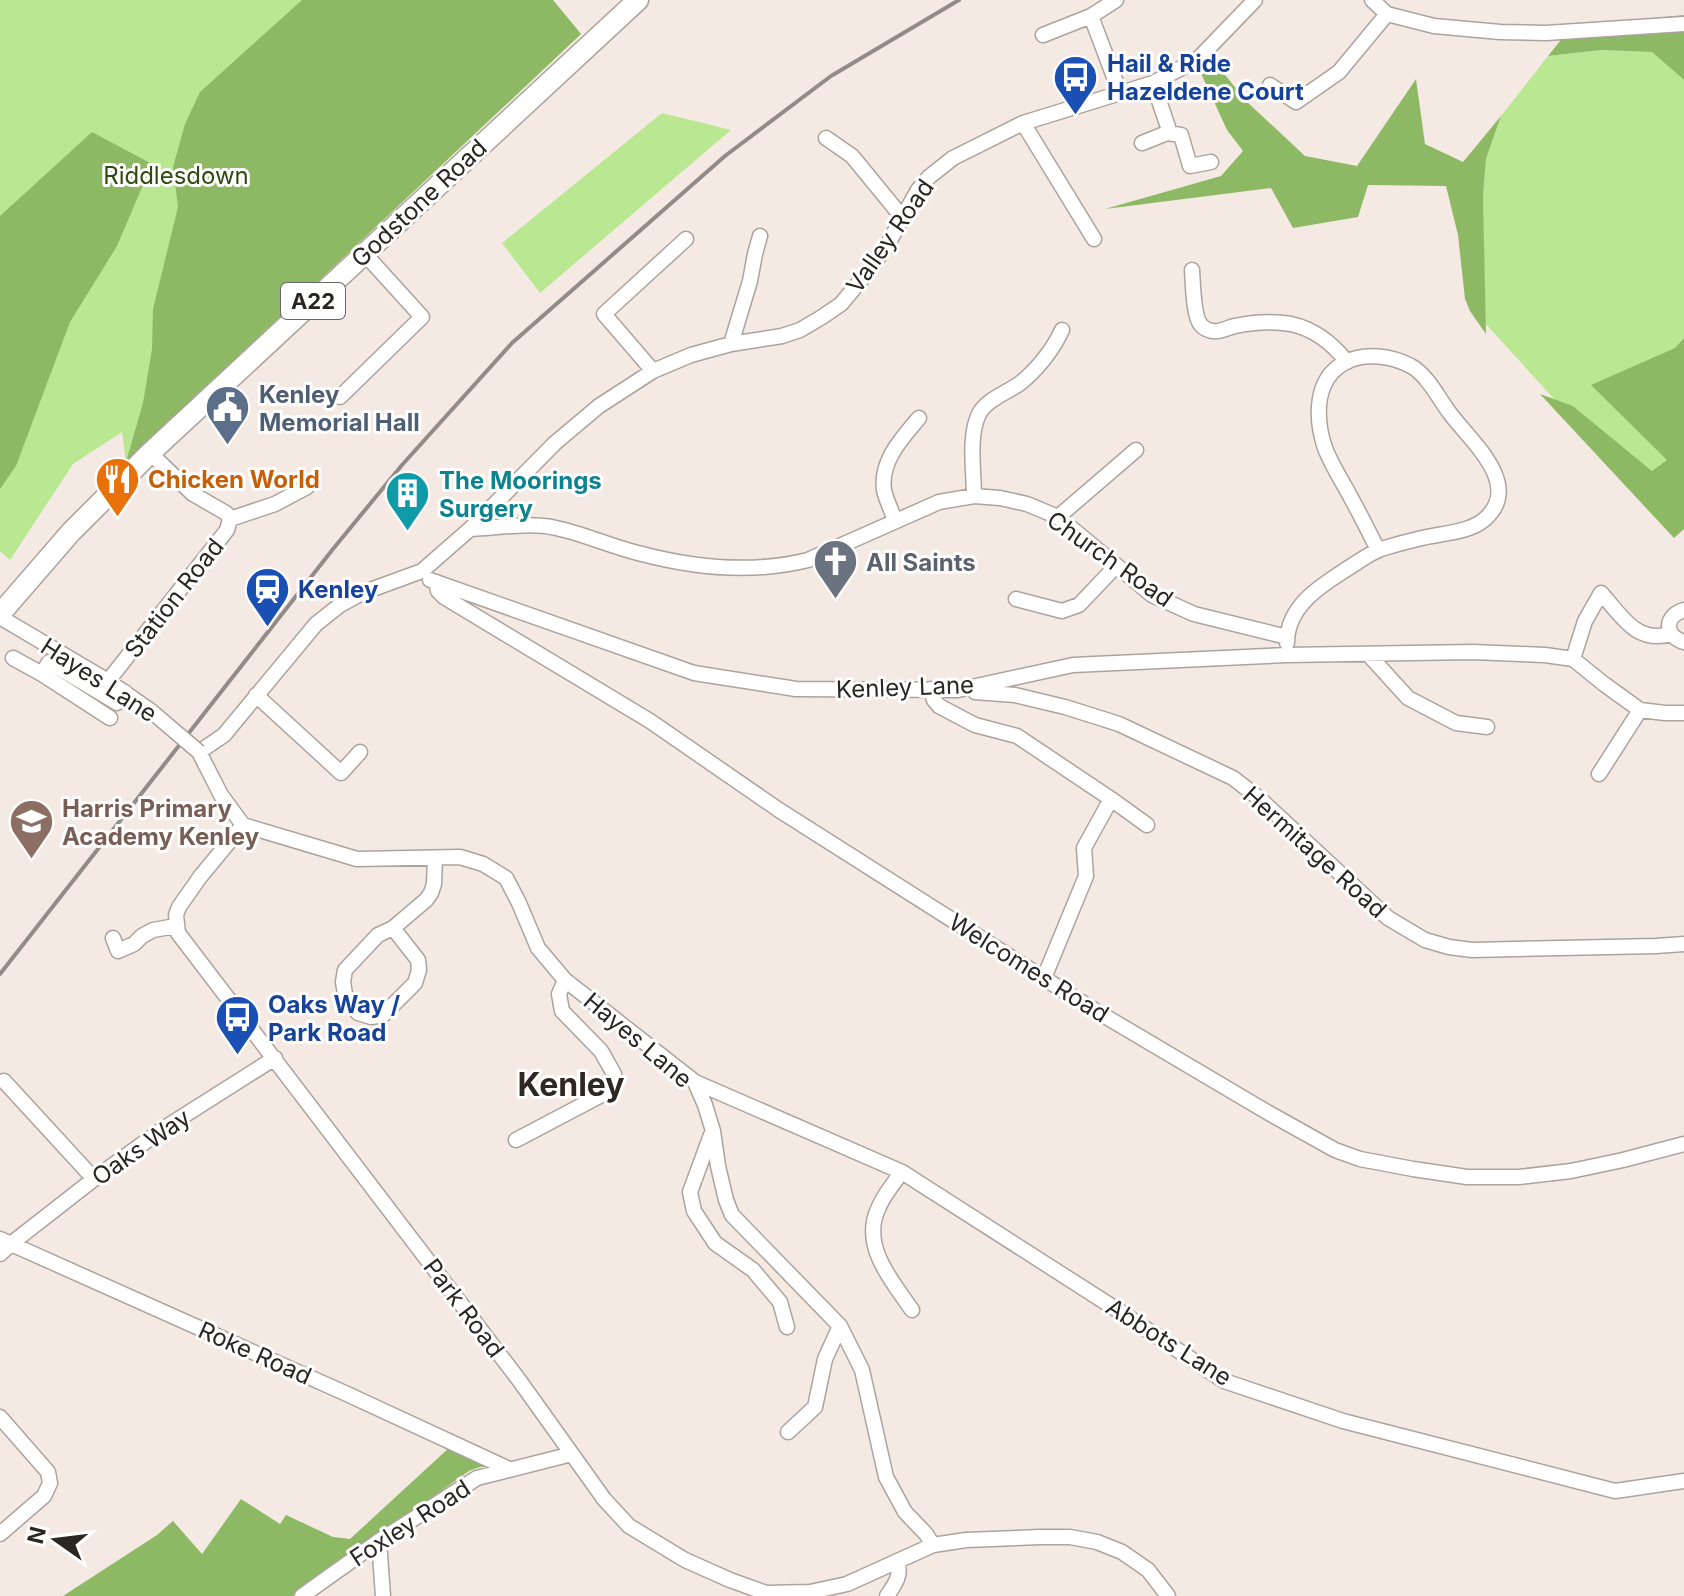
<svg xmlns="http://www.w3.org/2000/svg" width="1684" height="1596" font-family="Inter,sans-serif">
<style>
.green{fill:#bae791}
.forest{fill:#8eb964}
.lines{fill:none;stroke-linecap:round;stroke-linejoin:round}
.minor-casing{stroke:#ada39d;stroke-width:17}
.highway-casing{stroke:#ada39d;stroke-width:23}
.minor{stroke:#fff;stroke-width:14}
.highway{stroke:#fff;stroke-width:20}
.rail{stroke:#928b87;stroke-width:4}
.minor-bridge-casing{stroke:#ada39d;stroke-width:17;stroke-linecap:butt}
.minor-bridge{stroke:#fff;stroke-width:14}
.labels{text-anchor:middle;dominant-baseline:central;stroke-width:6;stroke-linejoin:round;paint-order:stroke}
.shield{fill:#fff;stroke:#6a6766;stroke-width:2}
.shield-label{font-size:22px;font-weight:bold;fill:#2a2624}
.transit-label{font-size:24px;font-weight:bold;fill:#164399;stroke:#fff;text-anchor:start}
.park-label{font-size:24px;fill:#304b0e;stroke:#fff}
.street-label{font-size:24px;fill:#2a2624;stroke:#fff}
.service-label{font-size:24px;font-weight:bold;fill:#4e5e75;stroke:#fff;text-anchor:start}
.food-label{font-size:24px;font-weight:bold;fill:#c56008;stroke:#fff;text-anchor:start}
.culture-label{font-size:24px;font-weight:bold;fill:#0d838f;stroke:#fff;text-anchor:start}
.worship-label{font-size:24px;font-weight:bold;fill:#5b616d;stroke:#fff;text-anchor:start}
.education-label{font-size:24px;font-weight:bold;fill:#785e54;stroke:#fff;text-anchor:start}
.district-label{font-size:32px;font-weight:bold;fill:#2f2722;stroke:#fff}
</style>
<rect width="100%" height="100%" fill="#f4eae3"/>
<path class="green" d="M0,0H553L581,34L126,462L122,432L73,464L10,560L0,551Z
M1601,50L1652,52L1684,80V338L1675,348L1668,461L1652,471L1573,406L1555,400L1485,323L1483,196L1486,159L1501,116L1548,56Z
M662,113L731,130L540,293L502,243Z"/>
<path class="forest" d="M302,0H553L581,34L126,462L143,403L152,349L153,309L178,207L173,167L185,124L200,92Z
M1684,15V80L1652,52L1601,50L1548,56L1572,26Z
M1210,56L1246,101L1305,156L1357,166L1416,79L1425,144L1463,162L1501,116L1486,159L1483,196L1486,334L1470,311L1465,299L1458,235L1446,186L1368,185L1358,217L1293,228L1271,188L1105,209L1221,176L1243,151L1227,130L1198,67Z
M92,132L152,164L117,246L70,322L16,466L0,489V216Z
M1684,338V529L1674,538L1540,394L1573,406L1652,471L1667,460L1591,385L1675,348Z
M451,1446L498,1466L480,1467L469,1471L294,1596H63L157,1535L173,1521L202,1554L241,1499L280,1524L286,1515L333,1537L350,1539Z"/>
<g class="lines">
<defs>
<path id="minor" d="M1372,0L1387,14L1434,26L1500,32L1546,33L1684,24
M1091,16L1120,93
M1043,35L1091,16L1116,0
M1270,85L1296,102L1339,72L1387,14
M1023,123L1094,239
M1167,133L1181,135L1190,166L1211,162
M826,138L852,156L902,217
M1142,143L1167,133L1168,127L1153,83
M1192,270C1193,282 1193,316 1201,325C1204,329 1212,332 1217,331C1223,331 1229,327 1235,326C1253,322 1273,321 1291,324C1314,329 1333,344 1347,362
M731,344L750,281L755,254L760,236
M653,371L604,314L686,239
M340,397L422,317L364,253
M974,496C974,472 968,436 979,414C986,400 1006,393 1019,384C1036,371 1053,350 1062,330
M1058,517L1136,450
M230,519L275,504L307,487
M895,521C892,511 886,500 884,490C880,461 902,438 919,418
M470,529C497,528 529,522 556,528C584,534 610,546 638,553C694,568 752,574 808,560L939,502L974,496L1000,498L1027,504L1058,517L1152,595L1194,614L1287,637
M430,580L694,673L796,689L958,690L1073,665L1287,655L1473,652L1545,655L1573,659L1604,684L1640,710L1665,713H1684
M436,582L438,591L444,597L650,721L779,810L1086,1005L1267,1112L1335,1150L1360,1159L1413,1169L1467,1177H1519L1571,1171L1623,1160L1684,1144
M1016,599L1062,611L1079,605L1116,566
M1684,610C1664,616 1664,636 1684,642
M0,617L108,681L151,711
M1287,643C1287,605 1322,585 1350,567C1360,561 1370,553 1381,549C1394,545 1409,541 1422,538C1442,533 1469,533 1485,519C1524,484 1469,440 1449,412C1438,397 1427,375 1411,366C1392,356 1365,352 1346,362C1314,378 1315,418 1325,448C1331,464 1342,481 1350,496C1360,514 1369,532 1378,550
M1368,654L1408,698L1456,723L1487,727
M13,658L42,674L110,718
M1573,659L1585,621L1601,593C1622,616 1636,644 1671,634
M42,674L49,662L117,703L125,692
M108,681L227,530L230,519L226,513L193,494L150,453
M931,689L934,700L939,706L975,725L1017,736L1111,799L1084,848L1086,876L1044,978
M975,692L1015,695L1065,707L1119,724L1233,778L1260,799L1388,918L1425,940L1449,947L1472,950L1656,946L1684,944
M256,695L341,773L360,752
M1599,774L1640,710
M1111,799L1147,825
M243,825L200,877L179,907L176,915L178,933L519,1380L604,1499L629,1526L685,1560L730,1580L766,1593L810,1592L847,1584L933,1545L966,1540L1040,1537H1070L1097,1542L1122,1552L1148,1570L1168,1596
M393,928L418,960L419,970L415,983L383,1015L371,1017L358,1013L345,994L343,982L345,970L378,935L393,928L426,900L431,893L434,884L435,858
M113,938L118,951L134,944L142,936L153,930L176,926
M4,1081L94,1179
M695,1082L902,1172L1119,1311L1224,1381L1343,1421L1615,1491L1684,1481
M711,1135L690,1192L694,1211L715,1243L753,1270L780,1302L787,1327
M516,1140L609,1091L614,1074L601,1051L562,1011L559,994L565,980
M902,1172C893,1184 883,1196 878,1209C861,1246 892,1281 912,1310
M0,1239L347,1394L509,1469
M0,1254L12,1243L94,1179L163,1129L275,1058
M0,1417L48,1472L50,1483L44,1496L0,1534
M788,1432L815,1407L825,1359L840,1326
M379,1541L383,1596
M933,1545L926,1534L905,1512L886,1477L862,1370L840,1326L732,1215L726,1200L718,1166L713,1131L705,1105L695,1082L565,980L538,948L519,903L506,878L483,864L460,857L357,859L243,825L221,795L199,752L224,735L316,624L340,605L362,593L422,571L470,529L555,443L599,406L653,371L691,355L731,344L782,336L800,330L822,317L841,304L871,268L889,242L918,190L929,177L953,158L1023,123L1153,83L1198,59L1255,0
M302,1596L379,1541L477,1478L572,1454
M887,1596C895,1584 902,1576 897,1561"/>
<path id="highway" d="M0,614L71,532L150,453L638,0"/>
</defs>
<use href="#minor" class="minor-casing"/>
<use href="#highway" class="highway-casing"/>
<use href="#minor" class="minor"/>
<use href="#highway" class="highway"/>
<path class="rail" d="M0,974L333,549L402,465L512,343L725,156L831,76L959,0"/>
<defs>
<path id="minor-bridge" d="M151,711L199,752"/>
</defs>
<use href="#minor-bridge" class="minor-bridge-casing"/>
<use href="#minor-bridge" class="minor-bridge"/>
</g>
<defs>
<symbol id="bus-pin" viewBox="-11 -11 22 30"><path d="M0 17L-7.5 6A9.5 9.5 0 1 1 7.5 6Z" fill="#1a4fb4" stroke="#fff"/><path d="M-5-6H5V4H4V6H2V4H-2V6H-4V4H-5ZM-3.5-4V0h7V-4ZM-3.5 1.2v1.5H-2V1.2ZM2 1.2v1.5H3.5V1.2Z" fill="#fff"/></symbol>
<symbol id="civic-pin" viewBox="-11 -11 22 30"><path d="M0 17L-7.5 6A9.5 9.5 0 1 1 7.5 6Z" fill="#5c6f8a" stroke="#fff"/><path d="M-.6-6.5H3V-4.5H.6V-3L4-1V1h2V6H-6V1h2V-1L-.6-3ZM-1.2 2.5V6h2.4V2.5Z" fill="#fff"/></symbol>
<symbol id="restaurant-pin" viewBox="-11 -11 22 30"><path d="M0 17L-7.5 6A9.5 9.5 0 1 1 7.5 6Z" fill="#e8710a" stroke="#fff"/><path d="M-5-6h1v4h1v-4h1v4h1v-4h1v5L-1.5 .5V6h-2V.5L-5-1ZM5-6V6H3V1.5H1.5Q1.5-4 5-6Z" fill="#fff"/></symbol>
<symbol id="building-pin" viewBox="-11 -11 22 30"><path d="M0 17L-7.5 6A9.5 9.5 0 1 1 7.5 6Z" fill="#0f9aa8" stroke="#fff"/><path d="M-4-6H4V6H1V3H-1V6H-4ZM-2.5-4.3h1.7v1.8h-1.7ZM.8-4.3h1.7v1.8H.8ZM-2.5-1h1.7V.8h-1.7ZM.8-1h1.7V.8H.8Z" fill="#fff"/></symbol>
<symbol id="church-pin" viewBox="-11 -11 22 30"><path d="M0 17L-7.5 6A9.5 9.5 0 1 1 7.5 6Z" fill="#6b7280" stroke="#fff"/><path d="M-1.2-6h2.4v3.5h3.3v2.4h-3.3V6h-2.4V-.1h-3.3v-2.4h3.3Z" fill="#fff"/></symbol>
<symbol id="station-pin" viewBox="-11 -11 22 30"><path d="M0 17L-7.5 6A9.5 9.5 0 1 1 7.5 6Z" fill="#1a4fb4" stroke="#fff"/><path d="M-3-6H3Q5-6 5-4V2Q5 4 3 4L4.5 6H3L1.5 4h-3L-3 6H-4.5L-3 4Q-5 4-5 2V-4Q-5-6-3-6ZM-3.5-4v3h7v-3ZM-3.5 1v1.5H-2V1ZM2 1v1.5H3.5V1Z" fill="#fff"/></symbol>
<symbol id="school-pin" viewBox="-11 -11 22 30"><path d="M0 17L-7.5 6A9.5 9.5 0 1 1 7.5 6Z" fill="#8d6e63" stroke="#fff"/><path d="M0-5L7-2L0 1L-7-2ZM-4 1L0 2.5L4 1V4Q0 6-4 4Z" fill="#fff"/></symbol>
</defs>
<g fill-rule="evenodd">
<use href="#bus-pin" x="1050" y="52" width="51" height="69"/>
<use href="#civic-pin" x="202" y="382" width="51" height="69"/>
<use href="#restaurant-pin" x="92" y="454" width="51" height="69"/>
<use href="#building-pin" x="382" y="468" width="51" height="69"/>
<use href="#church-pin" x="810" y="536" width="51" height="69"/>
<use href="#station-pin" x="242" y="564" width="51" height="69"/>
<use href="#school-pin" x="6" y="796" width="51" height="69"/>
<use href="#bus-pin" x="212" y="992" width="51" height="69"/>
</g>
<g class="labels">
<rect class="shield" x="281" y="283" width="64" height="36" rx="6"/>
<g class="shield-label">
<text x="313" y="301">A22</text>
</g>
<g class="transit-label">
<text x="1107" y="63">Hail &amp; Ride<tspan x="1107" dy="28">Hazeldene Court</tspan></text>
<text x="298" y="589">Kenley</text>
<text x="268" y="1004">Oaks Way /<tspan x="268" dy="28">Park Road</tspan></text>
</g>
<g class="park-label">
<text x="176" y="175">Riddlesdown</text>
</g>
<g class="street-label">
<text transform="translate(419 203) rotate(-43)">Godstone Road</text>
<text transform="translate(890 236) rotate(-55)">Valley Road</text>
<text transform="translate(1110 559) rotate(35)">Church Road</text>
<text transform="translate(174 598) rotate(-52)">Station Road</text>
<text transform="translate(99 680) rotate(33)">Hayes Lane</text>
<text transform="translate(905 687) rotate(-2)">Kenley Lane</text>
<text transform="translate(1315 852) rotate(42)">Hermitage Road</text>
<text transform="translate(1029 968) rotate(32)">Welcomes Road</text>
<text transform="translate(638 1040) rotate(40)">Hayes Lane</text>
<text transform="translate(141 1147) rotate(-35)">Oaks Way</text>
<text transform="translate(464 1308) rotate(53)">Park Road</text>
<text transform="translate(1169 1342) rotate(32)">Abbots Lane</text>
<text transform="translate(255 1353) rotate(24)">Roke Road</text>
<text transform="translate(410 1523) rotate(-33)">Foxley Road</text>
</g>
<g class="service-label">
<text x="259" y="394">Kenley<tspan x="259" dy="28">Memorial Hall</tspan></text>
</g>
<g class="food-label">
<text x="148" y="479">Chicken World</text>
</g>
<g class="culture-label">
<text x="439" y="480">The Moorings<tspan x="439" dy="28">Surgery</tspan></text>
</g>
<g class="worship-label">
<text x="866" y="562">All Saints</text>
</g>
<g class="education-label">
<text x="62" y="808">Harris Primary<tspan x="62" dy="28">Academy Kenley</tspan></text>
</g>
<g class="district-label">
<text x="571" y="1084">Kenley</text>
</g>
</g>
<g transform="translate(56 1540) rotate(284)" stroke="#ffffff" stroke-width="6" paint-order="stroke">
<path d="M0-6L14 30L0 20L-14 30Z" fill="#2a2624"/>
<text y="-12" font-size="22" font-weight="bold" text-anchor="middle" fill="#2a2624">N</text>
</g>
</svg>
